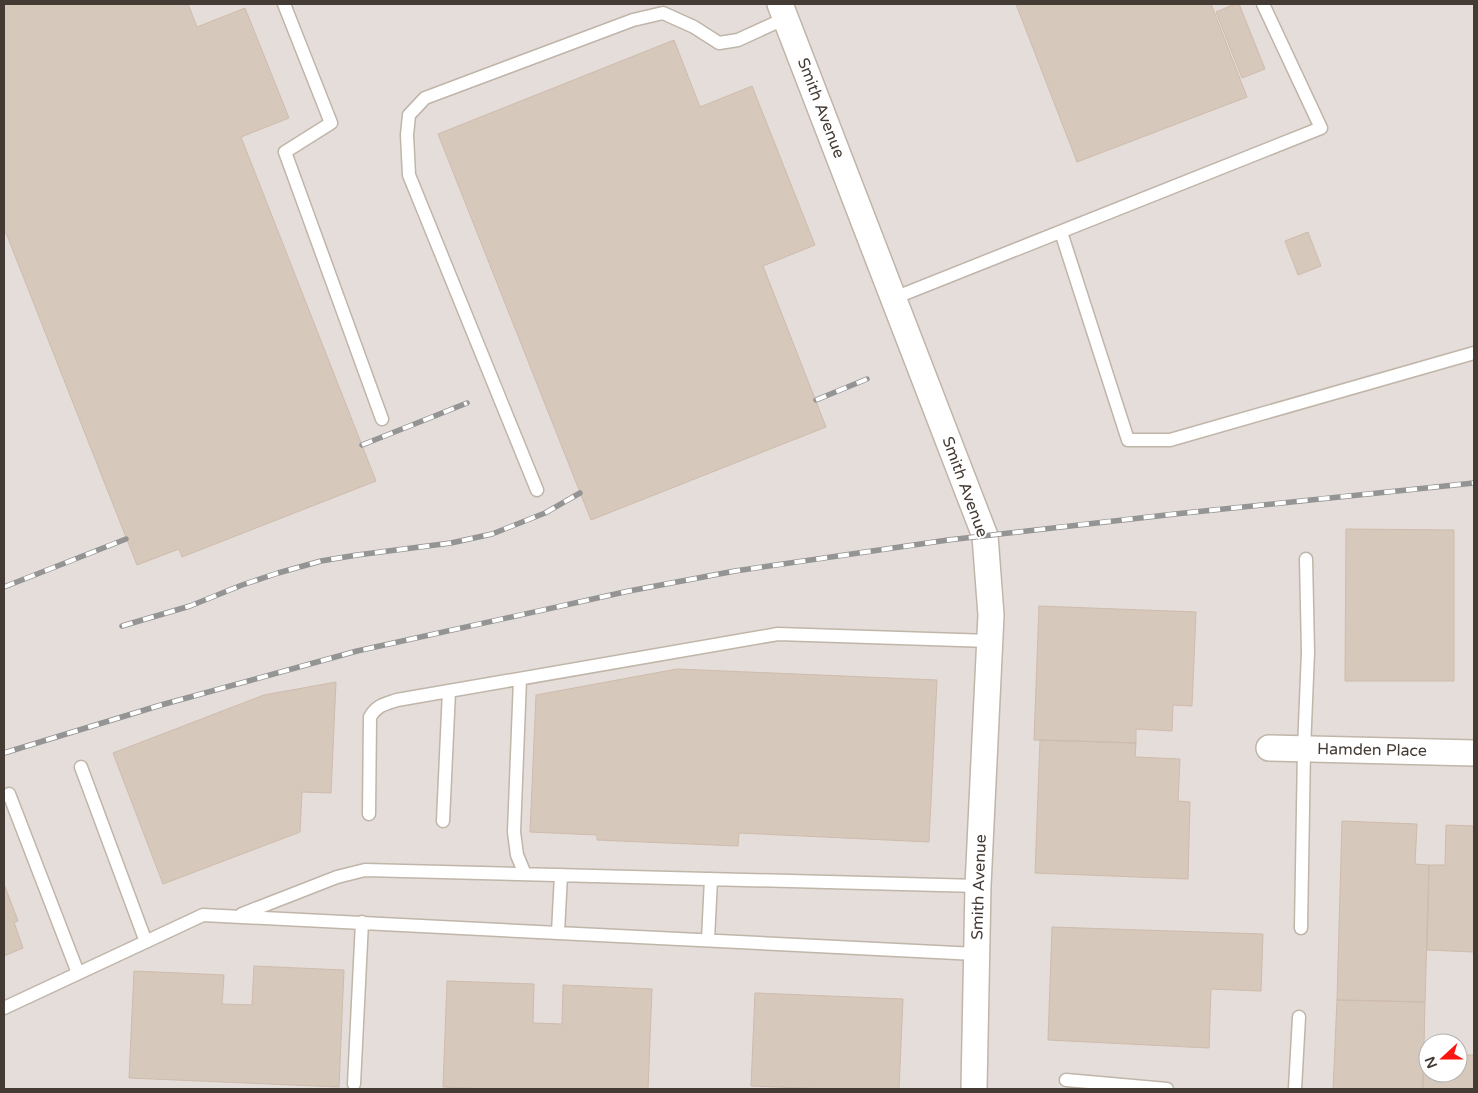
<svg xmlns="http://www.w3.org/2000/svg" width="1478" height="1093" font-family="'Varela Round',sans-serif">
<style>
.industrial{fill:#e4ddd9;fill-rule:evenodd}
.building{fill:#d7c8bc;stroke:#cebcac}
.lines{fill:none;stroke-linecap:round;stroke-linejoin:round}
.service-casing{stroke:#c0b5a9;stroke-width:15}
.minor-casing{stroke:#c0b5a9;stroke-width:28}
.service{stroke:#fff;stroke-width:12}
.minor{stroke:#fff;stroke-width:25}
.rail-casing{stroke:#949494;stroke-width:5.5}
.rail{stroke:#fff;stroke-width:4;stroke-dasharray:11;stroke-linecap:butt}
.labels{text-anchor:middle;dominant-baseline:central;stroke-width:4;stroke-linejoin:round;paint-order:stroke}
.street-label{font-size:16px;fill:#443b34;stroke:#fff}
</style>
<rect width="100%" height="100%" fill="#f2ece3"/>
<path class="industrial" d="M4,4H1474V1089H4ZM1428,1043H1458V1073H1428Z"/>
<path class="building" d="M4,4H188L197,27L245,8L289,118L241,137L376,481L182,557L179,549L137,565L6,233H4Z
M1016,4H1211L1247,97L1077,162Z
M1235,4H1239L1265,69L1242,78L1216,12Z
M674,40L700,107L752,86L815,245L763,266L826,427L591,520L438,134Z
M1308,232L1321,266L1298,275L1285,241Z
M1346,529L1454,530V681H1345Z
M1039,606L1196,612L1192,706L1173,705L1172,731L1136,729V743L1034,740Z
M677,669L937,680L929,842L739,833L738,846L597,840V835L530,832L536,695Z
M336,682L331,793L302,792L300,832L163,884L113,753L264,695Z
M1040,740L1136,743L1135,757L1180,759L1178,801L1190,802L1188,879L1035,873Z
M1342,821L1417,824L1415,864L1429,865L1425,1002L1337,1000Z
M1446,825L1474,826V952L1427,950L1429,865H1445Z
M4,884L18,921L14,922L23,948L4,956Z
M1052,927L1263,934L1261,991L1211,989L1209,1048L1048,1040Z
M254,966L344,970L339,1087L129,1078L134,971L224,975L222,1004L252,1005Z
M447,981L534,984L533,1023L562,1024L563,985L652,989L648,1089H486L443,1087Z
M755,993L903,999L899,1089H828L751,1086Z
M1337,1000L1425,1002L1423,1089H1333Z
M1423,1053L1428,1054V1073H1458V1055H1474V1089H1423Z"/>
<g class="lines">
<defs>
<path id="service" d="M284,4L331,123L285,152L382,419
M1061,232L1128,440H1170L1474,353
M894,298L1321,128L1263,4
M537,490L409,175L407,135L409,115L425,98L633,20L663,13L694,27L719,43L738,40L786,18
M520,679L514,832L517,855L525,874
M81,767L146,942
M9,794L78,973
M369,814L370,717C377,705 385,704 397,700L778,634L990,641
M443,821L449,691
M242,914L337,877L365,870L978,886
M1301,928L1304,749L1308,652L1306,559
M558,932L561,875
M708,940L711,879
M4,1008L203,915L976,954
M1066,1080L1167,1089
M354,1084L362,922
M1295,1089L1299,1017"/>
<path id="minor" d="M780,4L985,536L991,615L978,886L974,1089
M1269,748L1474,753"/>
</defs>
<use href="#service" class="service-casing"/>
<use href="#minor" class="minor-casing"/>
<use href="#service" class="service"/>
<use href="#minor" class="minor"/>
<defs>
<path id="rail" d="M816,400L867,379
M362,445L467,403
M4,587L126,539
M122,626L190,606L242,585L278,573L321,561L357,555L451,543L492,534L545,513L580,493
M4,753L161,705L357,651L629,591L735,571L948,540L1175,514L1474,483"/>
</defs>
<use href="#rail" class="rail-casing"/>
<use href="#rail" class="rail"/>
</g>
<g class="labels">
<g class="street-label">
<text transform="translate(821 108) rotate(69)">Smith Avenue</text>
<text transform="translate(965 487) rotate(70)">Smith Avenue</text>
<text transform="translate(1372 750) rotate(1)">Hamden Place</text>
<text transform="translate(979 887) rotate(-88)">Smith Avenue</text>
</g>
</g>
<rect width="1478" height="1093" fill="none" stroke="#443b34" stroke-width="10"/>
<g transform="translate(1443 1058) rotate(249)"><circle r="24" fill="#ffffff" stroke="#b4b1ae"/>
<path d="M0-4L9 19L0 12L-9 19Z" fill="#fc1510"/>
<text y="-8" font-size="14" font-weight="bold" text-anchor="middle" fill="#443b34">N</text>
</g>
</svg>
